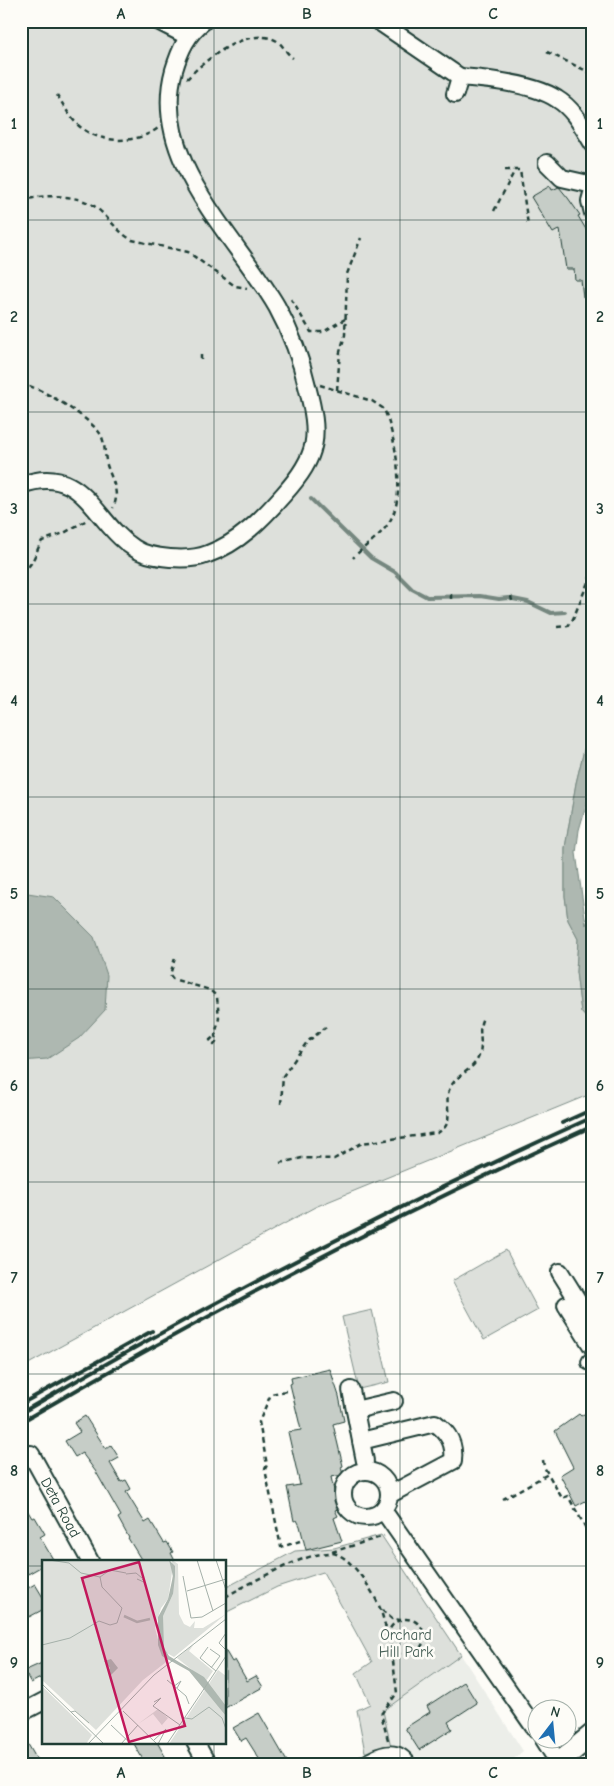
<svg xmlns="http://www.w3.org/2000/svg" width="614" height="1786" font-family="'Comic Neue',sans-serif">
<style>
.built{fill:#eceee9}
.green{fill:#dde0db;stroke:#7e8e88}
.water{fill:#aeb8b1;stroke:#75877f}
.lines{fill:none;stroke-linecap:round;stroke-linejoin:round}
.stream{stroke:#75877f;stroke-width:4}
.building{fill:#c6cdc7;stroke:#1f3d34}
.minor-casing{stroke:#1f3d34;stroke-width:20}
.major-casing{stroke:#1f3d34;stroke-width:24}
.path{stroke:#1f3d34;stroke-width:2.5;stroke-dasharray:5 4;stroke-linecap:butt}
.minor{stroke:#fdfcf7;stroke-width:16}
.major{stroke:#fdfcf7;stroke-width:20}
.rail{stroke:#1f3d34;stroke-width:4}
.grid{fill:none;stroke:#1f3d34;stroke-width:1;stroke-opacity:0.55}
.labels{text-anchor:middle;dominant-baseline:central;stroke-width:5;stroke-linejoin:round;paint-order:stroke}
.street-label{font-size:15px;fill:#1f3d34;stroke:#fdfcf7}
.park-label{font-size:15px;fill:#455e55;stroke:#fdfcf7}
.inset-river{fill:none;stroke:#aeb8b1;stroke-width:2.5}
.inset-road{fill:none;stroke:#a4b0a9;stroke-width:1}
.view{fill:#c2185b;fill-opacity:0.15;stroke:#c2185b;stroke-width:2.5}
.inset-edge{fill:none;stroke:#1f3d34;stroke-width:2.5}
.neatline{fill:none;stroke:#1f3d34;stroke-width:2}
.grid-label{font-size:16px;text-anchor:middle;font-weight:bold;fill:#1f3d34}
</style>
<rect width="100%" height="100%" fill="#fdfcf7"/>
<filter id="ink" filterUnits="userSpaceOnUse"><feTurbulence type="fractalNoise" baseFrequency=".02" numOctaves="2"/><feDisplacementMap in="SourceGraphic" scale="10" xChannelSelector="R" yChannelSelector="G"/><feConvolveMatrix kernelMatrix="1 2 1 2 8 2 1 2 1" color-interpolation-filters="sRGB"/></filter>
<g filter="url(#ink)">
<path class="built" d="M461,1655L523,1751L507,1765H397L394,1760L383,1711Z"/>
<path class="green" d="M21,21H593V713L576,783L565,848V896L568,920L578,939L576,972L581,1012L593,1025V1093L315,1207L21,1368Z
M506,1250L538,1310L484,1340L452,1281Z
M372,1310L389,1382L359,1389L342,1317Z
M381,1535L461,1655L383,1711L394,1760L391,1754L365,1752L357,1710L370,1704L356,1673L372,1662L323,1572L277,1587L225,1613V1588L295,1551L334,1548Z"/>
<path class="water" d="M593,713V782L579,830L576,853L586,925L593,903V1025L581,1012L576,972L578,939L568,920L565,896V848L576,783Z
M21,892L54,897L94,937L107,975L105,1010L79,1038L47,1059L21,1061V987L24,984L21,972Z"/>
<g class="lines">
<path class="stream" d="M311,499L371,558L395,572L412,589L427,597L480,596L499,599L508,598L528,602L551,613L565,612
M588,617L593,621"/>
</g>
<path class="building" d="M550,186L552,190L559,187L568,198L580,215L578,216L593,241V296L583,297L581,280H575L574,269H566L560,229L553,233L531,197Z
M330,1369L339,1396L344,1421L333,1424L343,1466L341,1467L343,1475L331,1477L338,1509L335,1510L338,1516L334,1518L342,1541L306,1550L300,1526L297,1520L294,1521L287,1487L300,1485L288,1432L301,1430L290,1384L292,1383L291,1378Z
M587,1412L593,1422V1497L576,1506L560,1475L573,1467L555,1431L579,1414L581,1416Z
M85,1416L106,1449L111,1445L119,1458L110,1463L121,1482L126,1480L131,1489L126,1492L145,1523L150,1520L164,1543L167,1542L173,1552L171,1553L175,1561H142L128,1538H129L118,1518L121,1516L96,1472L82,1453L75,1457L65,1441L80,1432L74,1423Z
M21,1500L32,1518L35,1517L45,1534L40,1537L54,1561H44V1565L28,1574L21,1563Z
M35,1584L44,1599V1609L29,1617L21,1604V1592Z
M225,1650L232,1662L235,1660L247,1681L256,1676L263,1687L225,1708Z
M44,1662V1676L31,1683L24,1671Z
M464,1682L477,1703L448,1722L452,1729L419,1750L405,1728L430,1712L427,1706Z
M259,1713L289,1765H263L246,1738L241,1741L233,1728Z
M21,1732L40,1765H21Z
M133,1742H157L170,1765H146Z"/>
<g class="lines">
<defs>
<g id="minor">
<path d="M158,21L187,36"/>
<path d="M378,21L460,77"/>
<path d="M455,94L460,77C487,79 534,84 557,99C574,109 583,128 593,144"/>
<path d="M547,163L562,178L593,185"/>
<path d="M593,190L590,201L593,213"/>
<path d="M21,485C84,462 93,522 134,548C144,555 158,557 170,558C183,559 196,559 208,554C239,543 262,519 284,494C319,455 320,436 307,386C301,359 290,331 277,307C236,236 149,159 174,70C180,50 187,34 204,21"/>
<path d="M560,1272L593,1325"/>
<path d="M566,1305L593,1348"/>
<path d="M590,1362L593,1360"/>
<path d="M351,1390L361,1441"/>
<path d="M355,1410L394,1401"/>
<path id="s1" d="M31,1454L90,1561"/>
<path d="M365,1461L361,1441L435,1423C449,1433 455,1444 453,1461L389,1495"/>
<circle cx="366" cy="1494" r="23"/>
<path d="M383,1510L536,1730"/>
<path d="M21,1713L44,1701"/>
<path d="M543,1738L558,1762"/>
<path d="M195,1742L208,1765"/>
<path d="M364,1765C379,1755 396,1747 408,1765"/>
</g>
<path id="major" d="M555,1765L593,1734"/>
</defs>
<use href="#minor" class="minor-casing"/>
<use href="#major" class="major-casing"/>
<path class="path" d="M547,52L593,74
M187,79C205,59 249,25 277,41C283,45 286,53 293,58
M57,95C63,104 69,116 77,124C97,144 136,145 158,128
M505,170H520L528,225
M21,201C41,194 76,194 94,206C108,216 117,232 132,240L188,252L235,286L247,288
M494,211L515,170
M291,299L311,332H323L345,319
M201,360V353
M21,384C38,385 93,420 101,435C106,445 104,458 108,468C113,482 120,494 113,508
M320,385L372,401L384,409C395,436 406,492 391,519C383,535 365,545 353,558
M337,390L340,352L345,335L347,274L361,238
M21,572C34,566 35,552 42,541L64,533L87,520
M451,594V600
M511,596L512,601
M557,627L568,626L573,619L593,570
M175,958L170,975L173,979L210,990L217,997L219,1018L215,1036L217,1041L214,1045L210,1040L215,1036
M281,1104L283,1076L307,1042L326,1027
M280,1163L302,1158L334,1159L362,1143L437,1133C458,1123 442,1104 450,1088C457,1073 475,1071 480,1053C483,1041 477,1029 483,1018
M286,1391L271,1394L259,1422L267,1465L265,1469L281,1547L300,1541
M543,1460L544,1467L562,1498L568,1496L593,1541
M503,1499L548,1474
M332,1552L384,1536
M225,1597C248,1584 306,1552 331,1553C350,1553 374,1593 380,1608C383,1617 385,1626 388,1634
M382,1610L392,1619L400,1620
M388 1637a18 18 0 1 1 36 0a18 18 0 1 1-36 0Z
M388,1740L381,1714L397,1693L393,1661L397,1653"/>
<use href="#minor" class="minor"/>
<use href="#major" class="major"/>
<path class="rail" d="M562,1123L593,1109
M21,1404L152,1331
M21,1413C206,1304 397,1205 593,1117
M21,1422C206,1314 397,1214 593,1126"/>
</g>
</g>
<path class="grid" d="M214,21V1561M400,21V1765M21,220H593M21,412H593M21,604H593M21,797H593M21,989H593M21,1182H593M21,1374H593M21,1566H44M225,1566H593M214,1742V1765"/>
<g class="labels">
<g class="street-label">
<text stroke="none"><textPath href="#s1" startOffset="61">Deta Road</textPath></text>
</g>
<g class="park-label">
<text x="406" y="1635">Orchard<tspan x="406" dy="17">Hill Park</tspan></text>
</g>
</g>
<g transform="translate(42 1560)">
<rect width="184" height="184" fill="#fdfcf7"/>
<path d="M0,0H127L131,6L126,39L119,48L113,68L120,95L128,99L101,120L54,170L0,120ZM130,0L136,4L137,54L142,64L148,67L153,61L152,68H161L184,54L132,97L123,92L120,77V57L131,34ZM152,84L147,91L171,111L164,121L135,98ZM176,110L184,116V184H127ZM0,126L50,175L44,184H0ZM116,149L126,158L120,165L123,169L111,154L96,164Z" fill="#dde0db"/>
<path d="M127,0L133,6V16L131,34L121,56L122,88L127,96L162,117L184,146V156L147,111L120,96L116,85V57L126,39L131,16ZM69,99L76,108L68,116L66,112L68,108L62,101Z" fill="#aeb8b1"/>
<path class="inset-river" d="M82,56L95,62L108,59"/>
<path class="inset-road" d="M7,0L27,3L39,13L58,17M155,0L171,51M174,0L184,30M84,14L94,13L100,18M141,16L149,58L160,57L184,43M95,19L104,23L100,19M145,31L184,19M184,73L177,83L184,90M0,85L28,78L57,61L68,65L75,63L80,48L60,27L58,17L68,10L84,13M166,87L158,98L174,111M168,89L178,96L169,108M125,120L144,136L147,144M0,124L62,184M131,127L139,121L135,128M112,142L119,138L111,146L138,165M81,151L115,184M29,152L33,151L47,163M143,158L150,159L167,147L180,158L184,169M69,165L89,184M112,180L124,169L116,184M46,184L112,115L184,59M79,184L96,165M125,184L184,96"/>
<path class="view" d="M97,2L143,166L87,182L40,18Z"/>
<rect width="184" height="184" class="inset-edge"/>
</g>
<rect width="614" height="1786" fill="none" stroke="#fdfcf7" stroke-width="55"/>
<g transform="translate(552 1724) rotate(16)"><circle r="24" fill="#fdfcf7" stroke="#a4b0a9"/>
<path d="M0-4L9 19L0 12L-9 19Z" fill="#1f6fb2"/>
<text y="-8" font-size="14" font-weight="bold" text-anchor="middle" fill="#1f3d34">N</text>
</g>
<rect x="28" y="28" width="558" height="1730" class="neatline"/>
<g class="grid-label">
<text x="121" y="19">A</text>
<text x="307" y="19">B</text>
<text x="493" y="19">C</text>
<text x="14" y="129">1</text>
<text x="600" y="129">1</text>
<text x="14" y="322">2</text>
<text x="600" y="322">2</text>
<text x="14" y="514">3</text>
<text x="600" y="514">3</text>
<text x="14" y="706">4</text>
<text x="600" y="706">4</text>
<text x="14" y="899">5</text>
<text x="600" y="899">5</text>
<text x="14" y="1091">6</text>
<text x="600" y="1091">6</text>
<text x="14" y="1283">7</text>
<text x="600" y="1283">7</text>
<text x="14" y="1476">8</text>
<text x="600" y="1476">8</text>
<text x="14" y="1668">9</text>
<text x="600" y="1668">9</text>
<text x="121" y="1778">A</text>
<text x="307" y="1778">B</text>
<text x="493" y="1778">C</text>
</g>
</svg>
